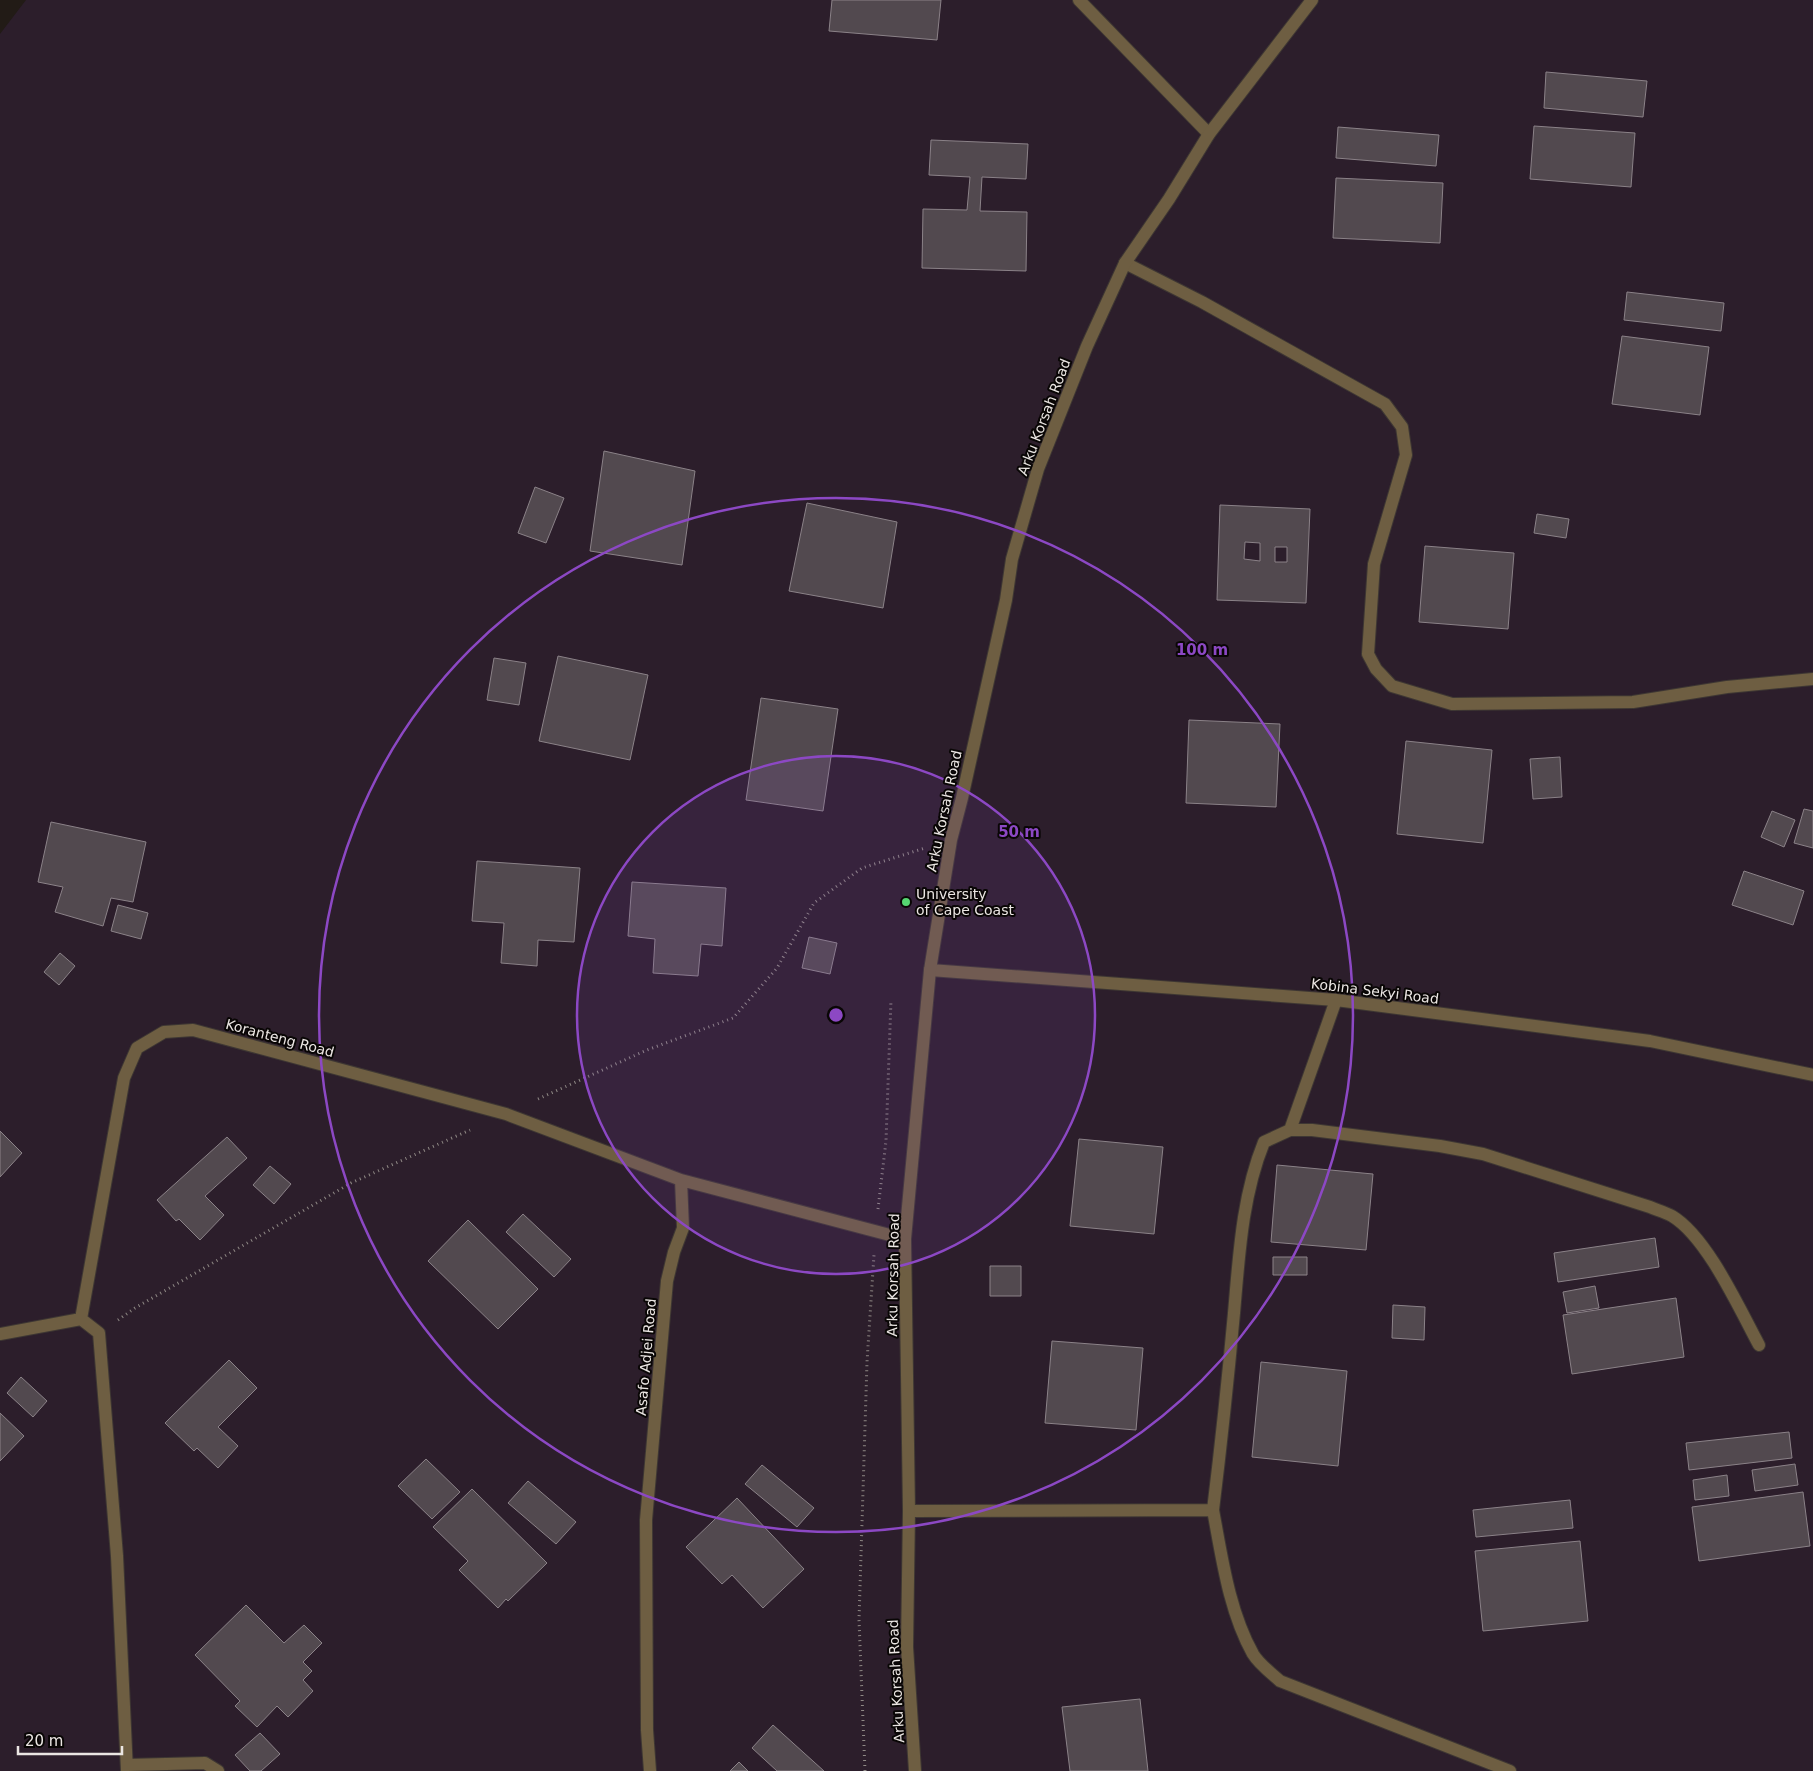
<svg xmlns="http://www.w3.org/2000/svg" width="1813" height="1771" font-family="'DejaVu Sans',sans-serif">
<style>
.education{fill:#2c1e2b}
.building{fill:#52494f;stroke:#8b8288;fill-rule:evenodd}
.lines{fill:none;stroke-linecap:round;stroke-linejoin:round}
.lane-casing{stroke:#3e3733;stroke-width:14}
.street-casing{stroke:#3e3733;stroke-width:14}
.path{stroke:#8f8985;stroke-width:3;stroke-dasharray:1 4;stroke-linecap:butt}
.lane{stroke:#6e5e42;stroke-width:12}
.street{stroke:#6e5e42;stroke-width:12}
.ring{fill:none;stroke:#8c48c4;stroke-width:2.5}
.poi-dot{fill:#55d671;stroke:#090605;stroke-width:2}
.labels{text-anchor:middle;dominant-baseline:central;stroke-width:4;stroke-linejoin:round;paint-order:stroke}
.street-label{font-size:14px;fill:#ebe6e3;stroke:#090605}
.poi-label{font-size:14px;fill:#ebe6e3;stroke:#090605;text-anchor:start}
.centre{fill:#8c48c4;stroke:#090605;stroke-width:2.5}
.ring-label{font-size:15px;text-anchor:middle;font-weight:bold;fill:#8c48c4;stroke:#090605;stroke-width:4;stroke-linejoin:round;paint-order:stroke}
</style>
<rect width="100%" height="100%" fill="#221b16"/>
<path class="education" d="M26,0H1813V1771H0V34Z"/>
<path class="building" d="M832,0H941L937,40L829,31Z
M1546,72L1647,81L1643,117L1544,108Z
M1534,126L1635,133L1631,187L1530,179Z
M1338,127L1439,135L1436,166L1336,158Z
M931,140L1028,144L1026,179L982,177L980,211L1027,212L1026,271L922,268L923,209L967,210L970,177L929,175Z
M1336,178L1443,183L1440,243L1333,238Z
M1627,292L1724,303L1721,331L1624,320Z
M1622,336L1709,347L1700,415L1612,404Z
M604,451L695,471L682,565L590,551Z
M535,487L564,498L546,543L518,533Z
M807,503L897,522L883,608L789,591Z
M1220,505L1310,509L1306,603L1217,600ZM1245,542L1260,543V561L1244,559ZM1275,547H1287V562H1275Z
M1537,514L1569,519L1566,538L1534,533Z
M1425,546L1514,553L1508,629L1419,622Z
M558,656L648,675L630,760L539,741Z
M494,658L526,663L519,705L487,700Z
M761,698L838,709L823,811L746,800Z
M1189,720L1280,724L1276,807L1186,803Z
M1406,741L1492,750L1483,843L1397,834Z
M1560,757L1562,797L1533,799L1530,759Z
M1804,809L1813,811V848L1794,843Z
M1772,811L1795,820L1784,847L1761,837Z
M51,822L146,842L133,902L111,898L103,926L55,912L63,887L38,882Z
M477,861L580,868L574,942L538,940L537,966L501,963L504,923L472,921Z
M1744,871L1804,891L1793,925L1732,905Z
M632,882L726,888L722,946L701,944L698,976L653,973L655,939L628,936Z
M118,905L148,913L141,939L111,931Z
M809,937L837,943L830,974L802,968Z
M60,953L75,966L59,985L44,972Z
M0,1131L22,1153L0,1177Z
M227,1137L247,1158L205,1196L224,1215L200,1240L179,1219L176,1221L157,1200Z
M1079,1139L1163,1147L1154,1234L1070,1226Z
M1277,1165L1373,1174L1366,1250L1271,1242Z
M270,1166L291,1184L274,1204L253,1185Z
M523,1214L571,1259L554,1277L506,1232Z
M468,1220L538,1289L498,1329L428,1261Z
M1655,1238L1659,1267L1558,1282L1554,1253Z
M1273,1257H1307V1275H1273Z
M990,1266H1021V1296H990Z
M1595,1286L1599,1308L1567,1313L1563,1292Z
M1676,1298L1684,1357L1572,1374L1563,1315Z
M1393,1305L1425,1307L1424,1340L1392,1338Z
M1052,1341L1143,1348L1136,1430L1045,1423Z
M229,1360L257,1388L218,1427L238,1446L218,1468L197,1448L194,1451L165,1423Z
M1261,1362L1347,1371L1338,1466L1252,1457Z
M21,1377L47,1401L33,1417L7,1393Z
M0,1413L24,1436L0,1461Z
M1789,1432L1792,1458L1689,1470L1686,1443Z
M426,1459L460,1492L432,1519L398,1486Z
M1795,1464L1798,1485L1755,1491L1752,1470Z
M762,1465L814,1508L797,1527L745,1484Z
M1727,1475L1729,1496L1695,1500L1693,1480Z
M528,1481L576,1522L556,1544L508,1503Z
M472,1489L547,1563L508,1601L506,1599L498,1608L459,1570L468,1561L433,1527Z
M1803,1492L1810,1546L1699,1561L1692,1507Z
M737,1498L804,1569L763,1608L732,1575L722,1584L686,1547Z
M1570,1500L1573,1528L1476,1537L1473,1510Z
M1580,1541L1588,1621L1483,1631L1475,1551Z
M246,1605L284,1643L304,1625L322,1643L303,1662L312,1671L303,1680L313,1691L288,1717L277,1706L257,1727L235,1706L240,1701L195,1655Z
M1140,1699L1148,1771H1070L1062,1707Z
M773,1725L824,1771H777L752,1748Z
M260,1733L280,1754L261,1771H250L235,1755Z
M739,1762L748,1771H730Z"/>
<g class="lines">
<defs>
<path id="lane" d="M1079,0L1209,134
M1125,263L1202,302L1385,404L1402,427L1406,455L1374,564L1368,654L1376,669L1392,686L1452,704L1633,702L1727,687L1813,679
M930,970L1336,1000L1650,1041L1813,1075
M1290,1130L1336,1000
M81,1319L124,1078L137,1048L164,1032L193,1030L506,1114L681,1180
M0,1334L81,1319L99,1333L117,1556L127,1771
M1213,1510C1222,1558 1229,1611 1253,1654C1259,1664 1271,1673 1280,1681L1510,1771
M909,1511L1213,1510C1221,1445 1228,1379 1234,1313C1239,1256 1242,1196 1264,1142L1290,1130H1312L1440,1146L1483,1154L1650,1207C1657,1210 1665,1212 1672,1216C1707,1237 1739,1308 1759,1345
M127,1765L205,1763L218,1771
M650,1771L647,1730L646,1520L667,1281L674,1252L683,1228L681,1180L905,1239"/>
<path id="street" d="M915,1771L907,1647L909,1511L905,1239L930,970L951,840L962,798L1006,600L1012,559L1038,469L1087,346L1125,263L1169,199L1209,134L1312,0"/>
</defs>
<use href="#lane" class="lane-casing"/>
<use href="#street" class="street-casing"/>
<path class="path" d="M538,1099L647,1050L733,1018L777,968L814,903L862,868L925,848
M878,1209L886,1141L891,1000
M118,1320L135,1308L351,1183L470,1130
M865,1771L859,1620L867,1362L874,1255"/>
<use href="#lane" class="lane"/>
<use href="#street" class="street"/>
</g>
<circle cx="836" cy="1015" r="259" fill="#8c48c4" fill-opacity=".12"/>
<g class="ring">
<circle cx="836" cy="1015" r="259"/>
<circle cx="836" cy="1015" r="517"/>
</g>
<circle class="poi-dot" cx="906" cy="902" r="5"/>
<g class="labels">
<g class="street-label">
<text transform="translate(1044 417) rotate(-69)">Arku Korsah Road</text>
<text transform="translate(944 811) rotate(-78)">Arku Korsah Road</text>
<text transform="translate(1375 991) rotate(7)">Kobina Sekyi Road</text>
<text transform="translate(280 1038) rotate(15)">Koranteng Road</text>
<text transform="translate(893 1275) rotate(-89)">Arku Korsah Road</text>
<text transform="translate(646 1357) rotate(-85)">Asafo Adjei Road</text>
<text transform="translate(896 1681) rotate(-93)">Arku Korsah Road</text>
</g>
<g class="poi-label">
<text x="916" y="894">University<tspan x="916" dy="16">of Cape Coast</tspan></text>
</g>
</g>
<circle cx="836" cy="1015" r="8" class="centre"/>
<g class="ring-label">
<text x="1202" y="655">100 m</text>
<text x="1019" y="837">50 m</text>
</g>
<path d="M18 1746v8h104v-8" fill="none" stroke="#ebe6e3" stroke-width="2.5"/>
<text x="25" y="1746" font-size="15" fill="#ebe6e3" stroke="#090605" stroke-width="4" paint-order="stroke">20 m</text>
</svg>
